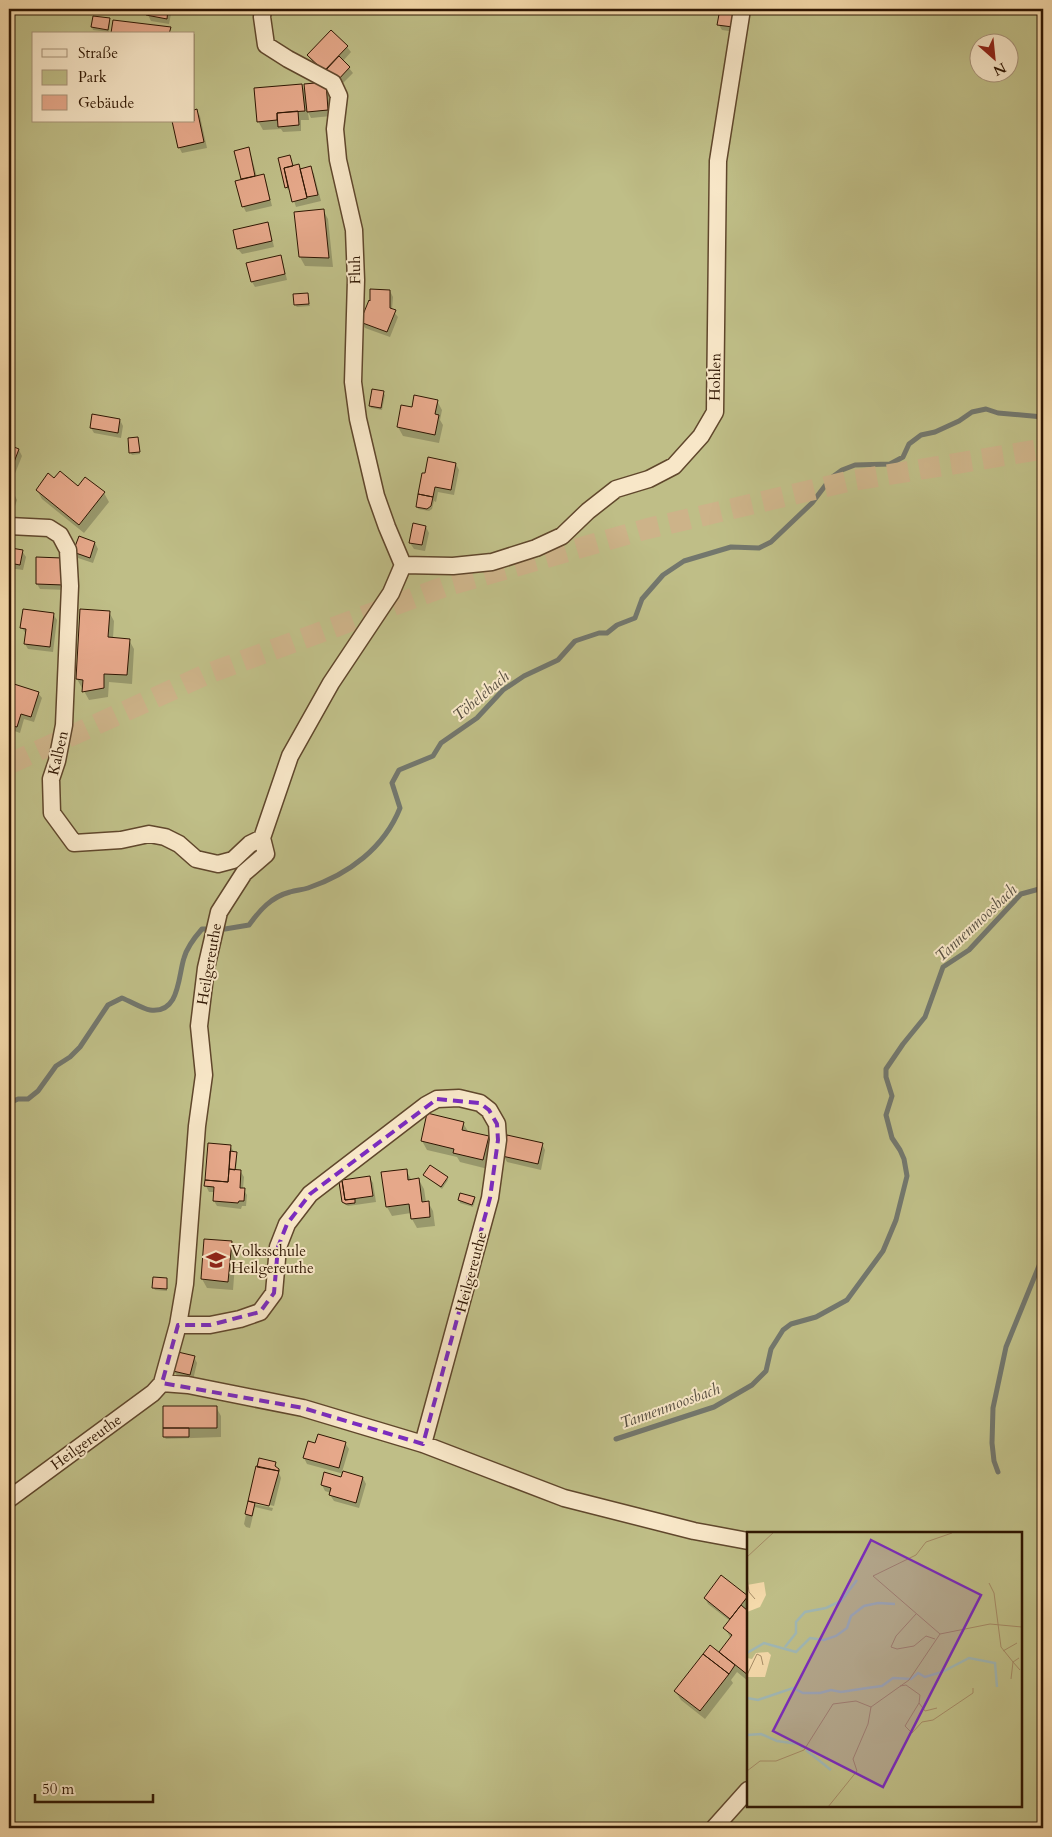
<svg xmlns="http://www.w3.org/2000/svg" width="1052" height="1837" font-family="Cardo,serif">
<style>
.green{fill:#bfbe87;stroke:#776a44;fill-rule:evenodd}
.shadow{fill:#0003}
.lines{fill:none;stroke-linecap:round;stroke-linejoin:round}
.stream{stroke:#73776d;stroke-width:5}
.building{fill:#e6a88a;stroke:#2f1602}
.major-tunnel{stroke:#cdb389;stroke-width:21;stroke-dasharray:21 11;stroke-linecap:butt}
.minor-casing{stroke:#60472c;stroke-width:19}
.minor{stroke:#f8e7c8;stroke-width:16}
.marked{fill:none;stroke:#7b2cbf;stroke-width:4;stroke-dasharray:10 6;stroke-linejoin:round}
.labels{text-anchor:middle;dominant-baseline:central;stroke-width:4;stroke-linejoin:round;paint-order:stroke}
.street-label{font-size:15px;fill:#2f1602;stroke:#f8e7c8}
.poi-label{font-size:15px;fill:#2f1602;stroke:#f8e7c8;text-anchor:start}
.water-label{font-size:16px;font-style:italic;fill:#574f41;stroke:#f8e7c8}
.inset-river{fill:none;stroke:#a1b8b5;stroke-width:2.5}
.inset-road{fill:none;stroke:#a68c67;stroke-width:1}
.view{fill:#7b2cbf;fill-opacity:0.15;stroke:#7b2cbf;stroke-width:2.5}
.inset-edge{fill:none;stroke:#2f1602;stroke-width:2.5}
</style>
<rect width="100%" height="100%" fill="#f5daab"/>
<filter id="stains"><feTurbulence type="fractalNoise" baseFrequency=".004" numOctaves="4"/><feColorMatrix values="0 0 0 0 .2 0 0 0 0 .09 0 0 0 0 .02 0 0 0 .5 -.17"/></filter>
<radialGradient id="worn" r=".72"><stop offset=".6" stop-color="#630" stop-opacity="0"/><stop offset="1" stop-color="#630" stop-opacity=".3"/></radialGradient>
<path class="green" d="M9,9H1043V1828H9ZM34,34H194V121H34ZM980,42H1010V72H980ZM748,1533H1021V1806H748Z"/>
<path class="shadow" d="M149,9H172L169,24L151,21L148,15Z
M721,9H735V32L722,30L719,25Z
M94,17L109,20L110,22L109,32L93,30L92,27Z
M347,47L351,52L343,61L353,73L341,85L328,76L312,61L308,55Z
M325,84L329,90L331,116L311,118L308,112L309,120H301V131L283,132L281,129L263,130L258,121L302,85L306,93Z
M196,110L200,116L207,148L182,153L179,147L194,121V111Z
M248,149L251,155L257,177L263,175L266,181L272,206L246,212L243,206L242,180L236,152Z
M290,157L293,167L299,166L301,170L311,168L314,174L321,201L296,207L290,189L288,190L287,188L280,159Z
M323,210L328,219L333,267L305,266L300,257Z
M267,224L270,229L274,247L242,254L238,249Z
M280,256L283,262L287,280L255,287L252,282Z
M390,291L393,297L392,310L398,317L390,337L365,328L362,322Z
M307,294L310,306L297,307L295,305Z
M383,393L385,395L382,410L371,408L370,405Z
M437,401L442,410L440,420L443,425L439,443L403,436L398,427L413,408Z
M120,420L123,426L121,438L94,433L91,428Z
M138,438L140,454L132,455L130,452Z
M9,446L19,450L22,456L14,476L9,473Z
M456,464L459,470L454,495L438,492L436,502L434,501L432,509L429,511L418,509L417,506L426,475Z
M54,480L104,493L109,502L84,533L42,499L37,490Z
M9,493L14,494L17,500L12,515L9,513Z
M426,527L429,533L425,551L414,549L410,543Z
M95,543L98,549L93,563L78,558L75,552Z
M9,544L13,549L22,551L26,557L23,570L9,568Z
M64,565L66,590L40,589L37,584Z
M109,612L114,621L113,639L129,640L134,649L132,684L109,682L108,697L89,700L84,691V688H82L77,679Z
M53,614L57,620L53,652L28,649L25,644L26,634L22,628Z
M15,685L38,693L42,698L34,722L24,719L20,733L9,729V705Z
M463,1123L469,1133L488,1138L493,1147L488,1169L460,1162L457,1157L427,1150L422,1141Z
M542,1144L545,1150L541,1170L507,1162L504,1156Z
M230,1146L237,1156L236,1171L241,1172L244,1177L243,1189L247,1195L246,1206H242L241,1209L217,1206L214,1201L215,1192H209L206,1186Z
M406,1170L412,1181L419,1180L424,1189L426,1202H428L433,1211L435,1226L417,1228L412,1219L411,1213L392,1216L387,1207Z
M425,1175L447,1178L448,1180L442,1189Z
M370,1178L373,1183L376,1202L348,1206L343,1203L341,1183Z
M474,1198L475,1201L473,1207L460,1203L459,1200Z
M231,1243L236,1252L233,1290L207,1288L202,1279Z
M166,1279L167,1291L155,1290L154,1288Z
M194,1357L197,1363L193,1380L178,1377L174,1371Z
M216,1407L221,1416V1437L166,1439L164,1437Z
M345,1443L349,1449L342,1472L363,1478L366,1484L359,1508L334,1501L330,1495L331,1493L325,1491L322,1485L342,1479L344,1474L307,1464L304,1458L316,1444Z
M275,1463L281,1478L274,1506L254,1501V1504L273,1508L272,1511L255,1507L250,1528L246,1527L244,1524L249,1501Z
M747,1597L748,1605L745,1610L748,1613V1681L737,1672L731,1680L733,1683L705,1719L681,1700L675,1691L723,1657L720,1652L731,1639L725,1628L730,1621L708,1604L705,1598Z"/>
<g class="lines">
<path class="stream" d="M9,1103L18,1099H28L38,1091L56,1066L70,1057L80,1047L108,1005L122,998C130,1001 143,1009 150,1010C180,1014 178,976 184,958C187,947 195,937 202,929H225L249,925C260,910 271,897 290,892C296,890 302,890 308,888C349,874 384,848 400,808L392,783L399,770L433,756L441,743L477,718L503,690L524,676L558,660L575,641L599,633H607L617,625L635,618L642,599L663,575L684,561L731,547L759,548L771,542L812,503L831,478L842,470L855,465L890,464L903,457L909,444L921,435L935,432L959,421L972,412L986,409L998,413L1043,417
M616,1439L714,1407L752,1385L766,1371L771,1349L783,1330L791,1324L816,1317L847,1300L883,1251L896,1220L907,1176L904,1159L900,1150L892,1138L886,1115L892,1096L886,1077V1069L903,1044L925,1017L943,967L969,950L1021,894L1043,888
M998,1472L994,1461L992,1443L993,1408L1006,1347L1043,1256"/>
</g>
<path class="building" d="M147,9H168L167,19L146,15Z
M720,9H735L733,27L717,25Z
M93,16L110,18L108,30L91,27Z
M113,20L171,27L169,34H116L111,33Z
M331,30L348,46L324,71L307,55Z
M339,56L350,67L337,81L326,70Z
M326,82L328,110L307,112L304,84Z
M302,84L305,111L277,113V120L257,122L254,88Z
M197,109L204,142L178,148L172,121H194V110Z
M298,111L299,125L278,127L277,113Z
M249,147L255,176L241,179L234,151Z
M290,155L293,166L284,168L288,187L285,188L278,158Z
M299,164L307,198L292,202L284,168Z
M311,166L318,195L307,197L300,169Z
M264,174L270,200L242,207L235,181Z
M324,209L329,258L299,257L294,212Z
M268,222L272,241L237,249L233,230Z
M281,255L285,274L251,282L246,263Z
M370,289L390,290V308L396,310L387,332L360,322L369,300L370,301Z
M308,293L309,304L294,305L293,294Z
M372,389L384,391L381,408L369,406Z
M414,395L438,400L435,414L439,415L435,435L397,427L401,405L412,407Z
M92,414L120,419L118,433L90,428Z
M138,437L140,452L129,453L128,438Z
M9,445L19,449L11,470H9Z
M428,457L456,463L451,490L435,487L433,497L418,494L422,473H425Z
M60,471L78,486L85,477L105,492L79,525L36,490L48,473L54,478Z
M418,494L433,497L431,506L427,509L416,507Z
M413,523L426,526L422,545L409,543Z
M79,536L95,542L90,558L73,552Z
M9,543H11V548L23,550L20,565L9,563Z
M36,557L62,558L64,585L36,584Z
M23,609L54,613L50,647L24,644L26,629L20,628Z
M80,609L110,611L108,637L130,639L127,675L104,674V688L82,692L83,680L76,679Z
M14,684L39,692L31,717L21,714L17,727L9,725V701Z
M427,1113L464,1122L462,1130L489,1136L483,1160L453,1153L454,1149L421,1141Z
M507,1135L543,1143L538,1164L502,1156Z
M208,1143L231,1145L228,1182L205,1180Z
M230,1151L237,1152L235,1170L229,1169Z
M430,1165L448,1177L441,1187L423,1175Z
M229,1169L241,1170L240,1188H245L244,1201H239L238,1203L213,1201L214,1187L204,1186L205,1180L228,1182Z
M407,1169L408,1180L419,1178L422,1202L429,1201L430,1217L411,1219L409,1204L386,1207L381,1172Z
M370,1176L373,1196L345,1200L342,1180Z
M342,1181L345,1200L355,1199V1203L346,1204L342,1202L339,1182Z
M460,1193L475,1197L472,1205L458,1200Z
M204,1239L232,1241L228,1282L201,1279Z
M153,1277L167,1278V1289L152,1288Z
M178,1352L195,1356L190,1375L173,1371Z
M163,1406H217V1428H163Z
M163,1428H189V1437H163Z
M318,1434L346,1442L339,1468L303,1458L308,1441L315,1443Z
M259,1458L276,1462L275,1466L279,1469V1471L257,1467Z
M256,1466L279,1471L269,1506L248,1501Z
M343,1471L363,1477L356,1503L329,1495L331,1488L321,1485L324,1472L341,1477Z
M248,1501L255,1503L252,1516L245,1514Z
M721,1575L748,1596L730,1619L704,1598Z
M741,1605L748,1611V1675L719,1652L732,1635L723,1628Z
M710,1645L735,1665L729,1674L703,1654Z
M703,1654L729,1674L700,1711L674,1691Z"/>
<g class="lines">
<path class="major-tunnel" d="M9,764L207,674L446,586L646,529L850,481L1043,449"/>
<defs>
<path id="minor" d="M263,9L262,17L266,45L288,59L333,83L339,96L335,129L338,160L354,230L356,280L353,382L358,419L376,496L387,527L403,565
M9,526L49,528L60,535L68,550L70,586L64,725L57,761L51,779L52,813L74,843L121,840L149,834L165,837L179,844L196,859L218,864L233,860L250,844L262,838
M403,565L453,566L492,562L536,548L562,536L588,511L616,489L649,479L674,466L701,436L715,412L718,161L742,9
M178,1325H210L240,1319L260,1312L274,1293L278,1247L287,1224L310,1194L426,1105L437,1099L459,1098L480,1103L489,1110L497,1124L498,1140L490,1198L423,1444
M162,1383L188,1385L303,1408L423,1444L564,1498L694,1531L748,1541
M9,1499L153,1393L162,1383L178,1325L185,1284L197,1126L204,1075L199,1026L206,968L219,912L244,873L266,854L262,838L290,756L331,683L391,593L403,565
M714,1828L748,1790"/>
</defs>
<use href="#minor" class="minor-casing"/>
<use href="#minor" class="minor"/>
</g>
<path class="marked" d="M437,1099L480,1103L489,1110L497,1124L498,1140L490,1198L423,1444L303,1408L162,1383L178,1325H210L260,1312L274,1293L278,1247L287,1224L310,1194Z"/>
<defs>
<symbol id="school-bare" viewBox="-9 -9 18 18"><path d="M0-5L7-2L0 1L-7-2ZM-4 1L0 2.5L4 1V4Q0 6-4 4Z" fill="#8f2418" stroke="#f8e7c8" stroke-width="2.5" paint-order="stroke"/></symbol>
</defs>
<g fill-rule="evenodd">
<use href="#school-bare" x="202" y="1246" width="28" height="28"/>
</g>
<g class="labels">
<g class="street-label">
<text transform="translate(355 270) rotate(-91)">Fluh</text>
<text transform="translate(715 377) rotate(-89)">Hohlen</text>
<text transform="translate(58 753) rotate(-77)">Kalben</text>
<text transform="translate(209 964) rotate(-80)">Heilgereuthe</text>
<text transform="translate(471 1272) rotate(-75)">Heilgereuthe</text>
<text transform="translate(86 1442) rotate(-36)">Heilgereuthe</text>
</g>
<g class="poi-label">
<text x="231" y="1251">Volksschule<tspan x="231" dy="17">Heilgereuthe</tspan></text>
</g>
<g class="water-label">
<text transform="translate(481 696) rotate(-40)">Töbelebach</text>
<text transform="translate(976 923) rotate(-43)">Tannenmoosbach</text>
<text transform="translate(670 1406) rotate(-20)">Tannenmoosbach</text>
</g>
</g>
<g transform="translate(747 1532)">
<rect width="275" height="275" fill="#f5daab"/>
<path d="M3,0H275V275H0V145H18L24,123L21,120L9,121L5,127L0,126V80L13,75L19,63L17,50L0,53V4Z" fill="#bfbe87"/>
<path class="inset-river" d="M38,115L49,101V90L58,80L79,76L94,69L110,48M0,121L17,111L49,120L63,106L77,108L89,104L100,96L104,84L117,74L131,71L148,72M0,166L11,168L46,156L56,161H73L84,158L94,160L120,156L135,154L146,146L164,147L171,141L178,145L195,140L222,126L248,131L250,155M0,203L14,202L30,209L52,212L56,216M59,218L84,238"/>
<path class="inset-road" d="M0,25L27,0M0,45L2,60L8,67M242,51L247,61L254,115L266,130L264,147M169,82L149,104L144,115L150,117L167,114L179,104L188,107M193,102L126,44L169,23L179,10L205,1M256,119L270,111M272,126L266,130L273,138M0,143L10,122L14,124L16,133M153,154L159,153L173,163L172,171L158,194L165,201L175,190L186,188L226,161V156M172,171L178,179L190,176M124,175L162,148L193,102L243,92L275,95M0,239L13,229H29L57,218L86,172L109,169L124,175M81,275L110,239L106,227L121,192L124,175"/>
<path class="view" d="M124,8L234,63L136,255L26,199Z"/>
<rect width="275" height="275" class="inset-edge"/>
</g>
<rect width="1052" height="1837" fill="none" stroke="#f5daab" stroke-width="30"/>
<rect x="10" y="10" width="1032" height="1817" fill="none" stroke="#2f1602" stroke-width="2.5"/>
<rect x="15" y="15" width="1022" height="1807" fill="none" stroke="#2f1602"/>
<rect x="32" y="32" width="162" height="90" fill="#f8e7c8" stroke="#a89379"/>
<rect x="42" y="49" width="25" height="8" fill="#f8e7c8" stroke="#a89379"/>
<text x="78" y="58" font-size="15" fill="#2f1602">Straße</text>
<rect x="42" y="70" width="25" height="15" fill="#bfbe87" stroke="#a89379"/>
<text x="78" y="82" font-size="15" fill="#2f1602">Park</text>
<rect x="42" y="95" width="25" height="15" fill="#e6a88a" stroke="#a89379"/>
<text x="78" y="108" font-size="15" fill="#2f1602">Gebäude</text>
<g transform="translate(994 58) rotate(153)"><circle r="24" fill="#f8e7c8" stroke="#a89379"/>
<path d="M0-4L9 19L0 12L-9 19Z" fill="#8f2418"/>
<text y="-8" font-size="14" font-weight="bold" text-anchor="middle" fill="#2f1602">N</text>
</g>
<path d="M35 1794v8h118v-8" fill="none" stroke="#2f1602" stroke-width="2.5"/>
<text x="42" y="1794" font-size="15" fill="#2f1602" stroke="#f8e7c8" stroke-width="4" paint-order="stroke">50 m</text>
<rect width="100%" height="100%" filter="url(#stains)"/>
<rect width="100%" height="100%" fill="url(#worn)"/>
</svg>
